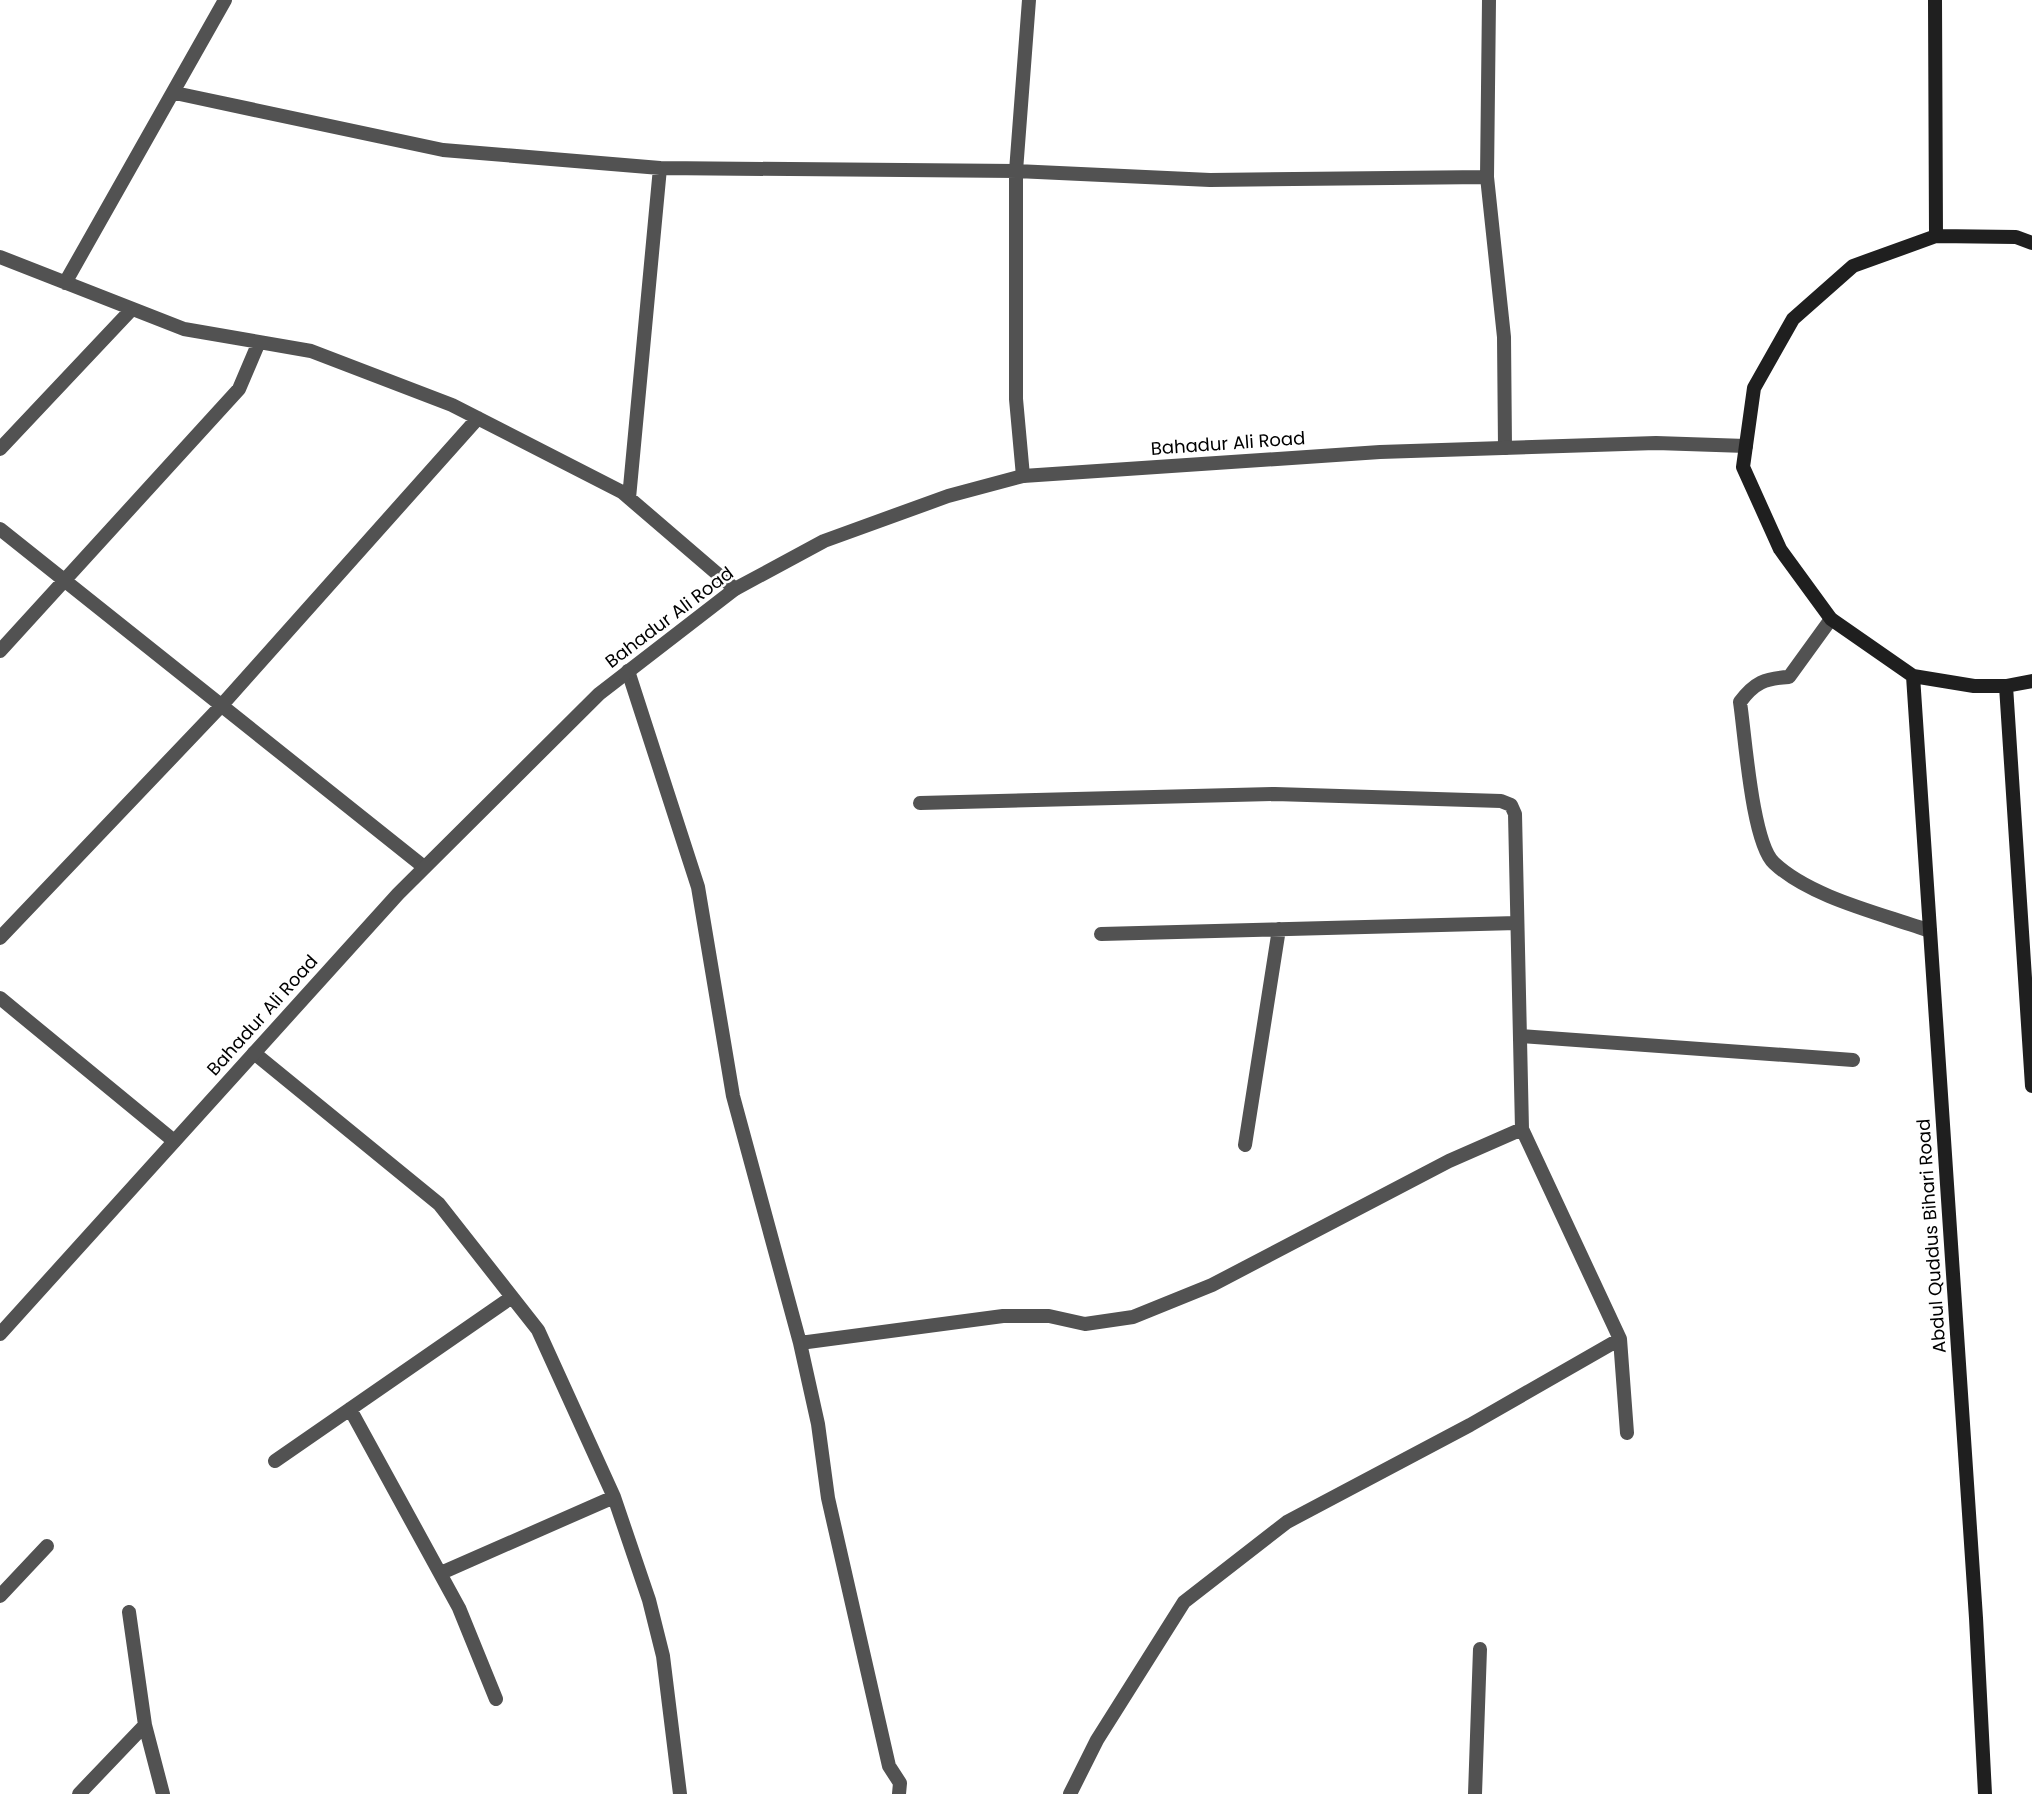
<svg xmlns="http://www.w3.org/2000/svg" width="2032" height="1794" font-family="Poppins,sans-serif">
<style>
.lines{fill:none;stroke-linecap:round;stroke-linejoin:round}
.minor{stroke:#525252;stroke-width:14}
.tertiary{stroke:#525252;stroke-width:14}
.secondary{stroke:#1f1f1f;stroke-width:14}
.labels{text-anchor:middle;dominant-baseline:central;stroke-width:5;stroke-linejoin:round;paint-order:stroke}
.street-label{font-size:18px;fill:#000;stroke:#fff}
</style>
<rect width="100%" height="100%" fill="#fff"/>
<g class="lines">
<path class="minor" d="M1489,0L1487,177L1504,337L1505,448
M175,93L443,150L660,168L1016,171L1210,180L1487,177
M0,257L184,329L311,351L452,405L622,492L735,589
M65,283L225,0
M0,449L132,309
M1023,476L1016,399V171L1029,0
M629,498L660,168
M0,529L424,867
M1831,619L1789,677C1765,678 1754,683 1740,702C1745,735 1752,843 1774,863C1811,898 1883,914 1930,931
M0,651L239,389L259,342
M628,671L698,887L733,1096L800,1343L818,1424L828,1498L889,1766L900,1783L899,1794
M920,803L1275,794L1501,801L1511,805L1515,814L1522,1129L1620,1339L1627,1433
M1101,934L1517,923
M0,938L221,706L478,418
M0,998L174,1141
M1520,1036L1853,1060
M254,1053L439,1204L538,1330L614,1497L649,1600L663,1656L680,1794
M1245,1145L1279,929
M800,1343L1003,1316H1049L1085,1324L1133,1317L1212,1285L1449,1161L1522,1129
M350,1409L459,1608L496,1699
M275,1461L512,1297
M441,1573L614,1497
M0,1596L47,1546
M129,1612L145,1725L163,1794
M79,1794L145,1725
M1070,1794L1097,1740L1184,1602L1287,1522L1470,1425L1620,1339
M1475,1794L1480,1649"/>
<path class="tertiary" d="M0,1334L398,894L599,694L735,589L824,541L948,496L1023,476L1380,452L1656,443L1746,446"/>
<path class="secondary" d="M1935,0L1936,236
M2032,243L2016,237L1936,236L1853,266L1793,319L1754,388L1743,467L1780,549L1831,619L1913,676L1974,686H2006L2032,681
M1913,676L1976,1618L1985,1794
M2006,686L2032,1086"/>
</g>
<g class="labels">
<g class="street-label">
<text transform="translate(1228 443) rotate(-4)">Bahadur Ali Road</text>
<text transform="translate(669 617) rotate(-37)">Bahadur Ali Road</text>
<text transform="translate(262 1015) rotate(-48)">Bahadur Ali Road</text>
<text transform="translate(1931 1236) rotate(-94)">Abdul Quddus Bihari Road</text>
</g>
</g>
</svg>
